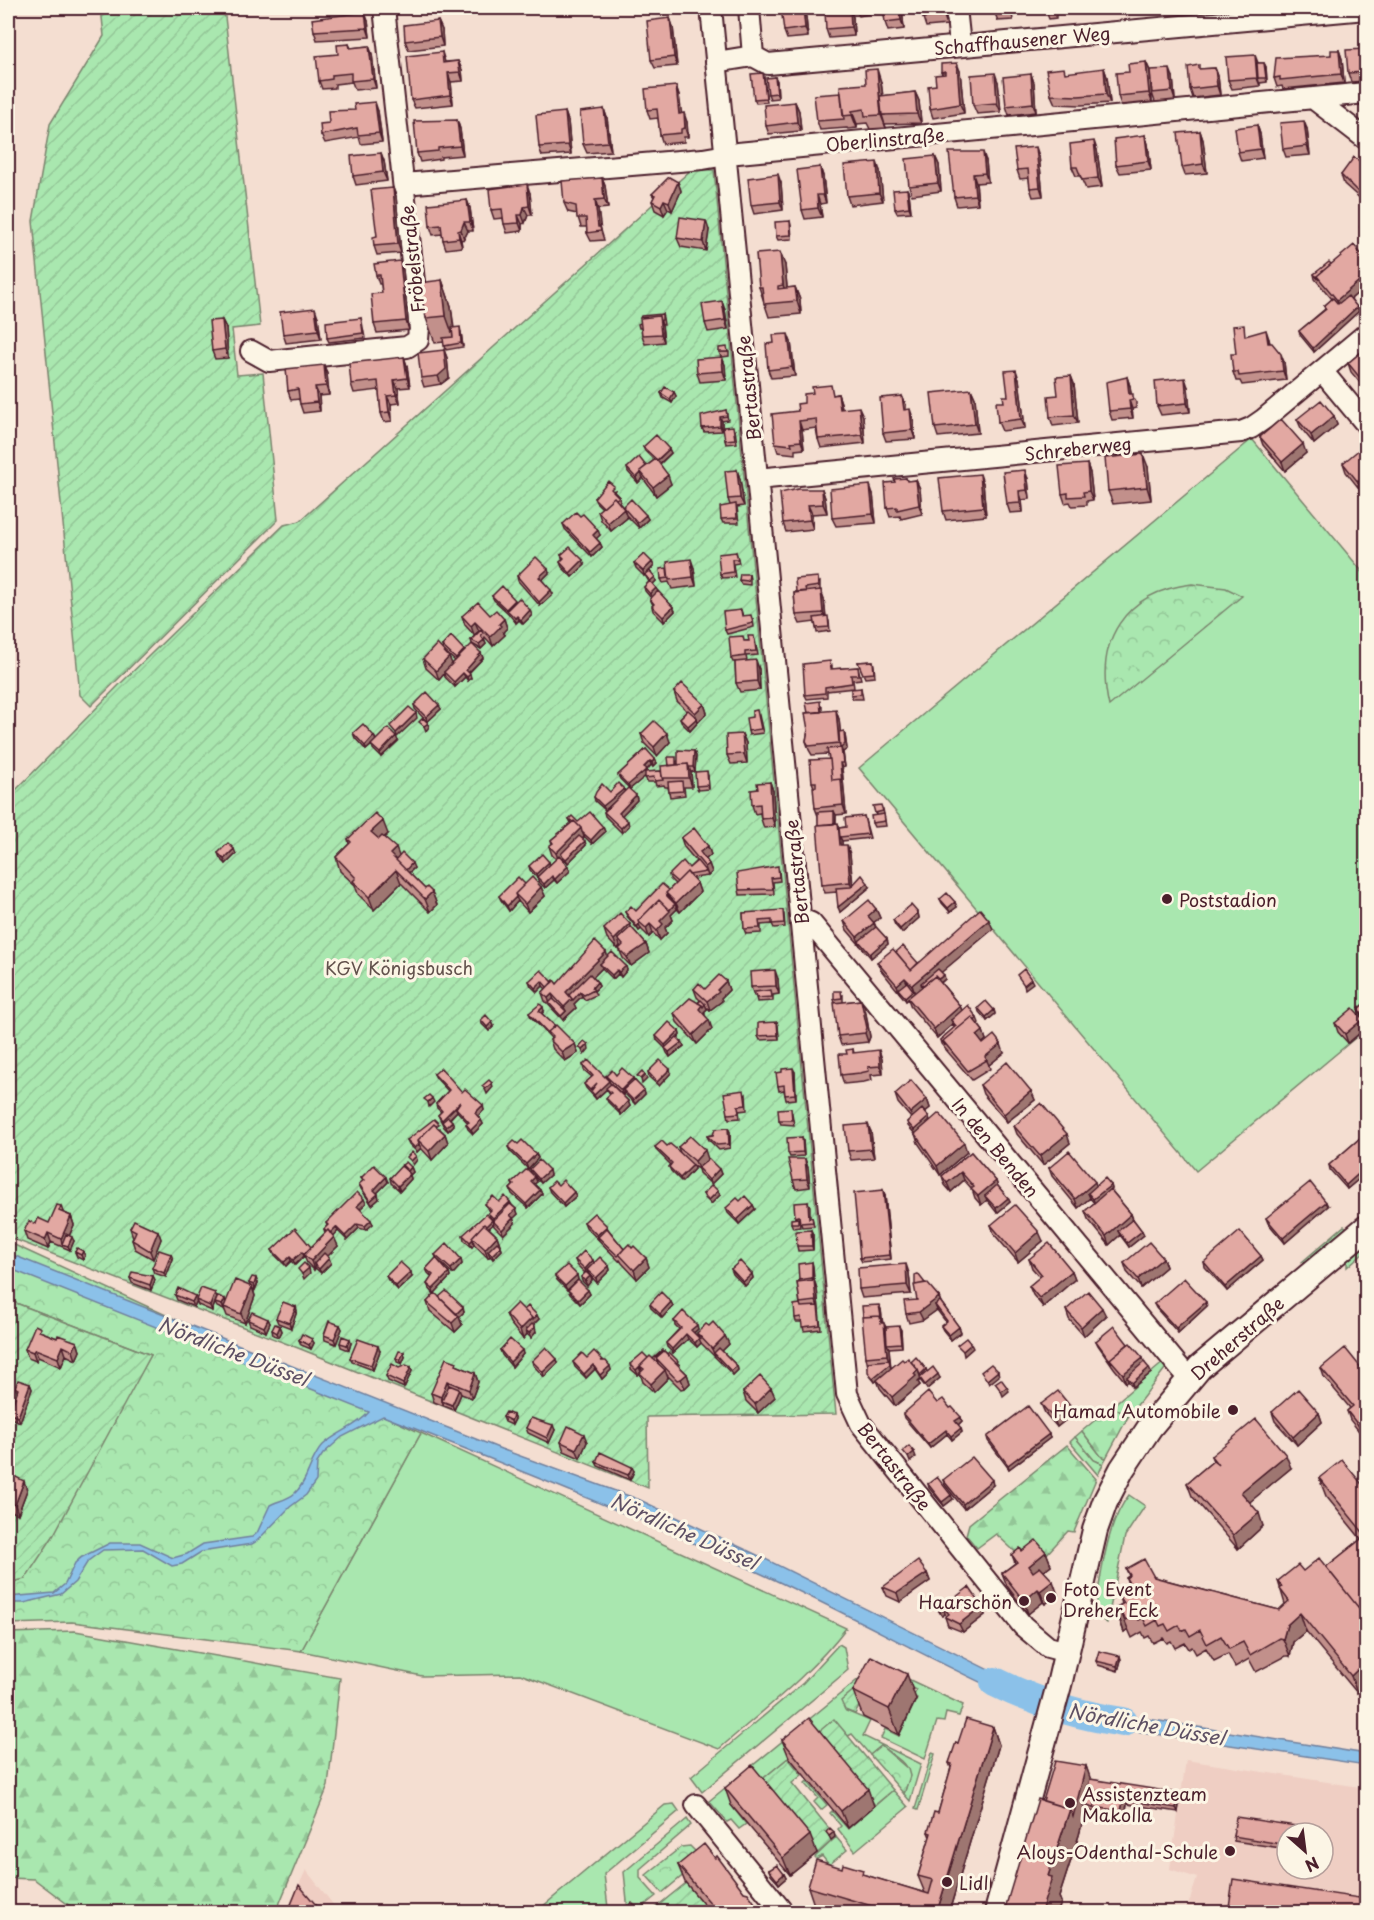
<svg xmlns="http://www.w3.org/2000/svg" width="1374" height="1920" font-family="'Playpen Sans',sans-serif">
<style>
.built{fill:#efcec3;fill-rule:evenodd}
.grass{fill:#a9e7af;stroke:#7a836d;stroke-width:1.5}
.forest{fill:url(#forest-firs);stroke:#7a836d;stroke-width:1.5}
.park{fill:url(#park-crowns);stroke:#7a836d;stroke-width:1.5}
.garden{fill:url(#garden-furrows);stroke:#7a836d;stroke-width:1.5}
.water{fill:#8bc1e9;stroke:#71809d;stroke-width:1.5}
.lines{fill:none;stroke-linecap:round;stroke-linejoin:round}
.river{stroke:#8bc1e9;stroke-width:30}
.minor-casing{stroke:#4a1f2b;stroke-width:24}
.major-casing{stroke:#4a1f2b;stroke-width:28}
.minor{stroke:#fcf5e5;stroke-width:20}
.major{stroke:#fcf5e5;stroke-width:24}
.wall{fill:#c2908b;stroke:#4a1f2b;stroke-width:1.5}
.shaded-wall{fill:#9e7671;stroke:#4a1f2b;stroke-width:1.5}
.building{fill:#e2a8a2;stroke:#4a1f2b;stroke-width:1.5}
.poi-dot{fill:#4a1f2b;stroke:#fcf5e5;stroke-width:2}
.labels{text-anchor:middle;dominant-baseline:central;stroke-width:6;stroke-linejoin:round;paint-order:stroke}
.street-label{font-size:18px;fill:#4a1f2b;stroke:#fcf5e5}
.poi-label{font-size:18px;fill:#4a1f2b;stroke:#fcf5e5;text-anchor:start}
.park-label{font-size:18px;fill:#62514c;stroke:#fcf5e5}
.water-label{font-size:20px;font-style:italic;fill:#5e5064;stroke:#fcf5e5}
</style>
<defs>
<pattern id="forest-firs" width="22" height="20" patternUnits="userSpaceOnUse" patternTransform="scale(1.5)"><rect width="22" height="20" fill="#a9e7af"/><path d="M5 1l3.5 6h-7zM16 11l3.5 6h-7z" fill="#93c697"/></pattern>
<pattern id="park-crowns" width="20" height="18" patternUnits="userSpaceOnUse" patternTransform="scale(1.5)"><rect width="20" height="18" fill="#a9e7af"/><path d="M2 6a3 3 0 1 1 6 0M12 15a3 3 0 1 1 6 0" fill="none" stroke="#93c697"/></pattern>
<pattern id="garden-furrows" width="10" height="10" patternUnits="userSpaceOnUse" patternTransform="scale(1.5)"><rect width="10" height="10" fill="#a9e7af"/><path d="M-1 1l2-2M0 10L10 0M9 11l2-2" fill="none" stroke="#93c697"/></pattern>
</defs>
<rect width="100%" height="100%" fill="#f4ded1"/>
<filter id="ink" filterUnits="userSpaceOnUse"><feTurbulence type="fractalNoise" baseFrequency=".0167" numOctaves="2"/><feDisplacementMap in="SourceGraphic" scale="12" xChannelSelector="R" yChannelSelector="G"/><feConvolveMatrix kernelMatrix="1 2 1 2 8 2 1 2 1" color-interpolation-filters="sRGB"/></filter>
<g filter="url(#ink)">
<path class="built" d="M1186,1760L1366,1788V1912H1186L1197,1878L1170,1869ZM1287,1833H1323V1869H1287Z
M306,1870L339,1912H286Z"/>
<path class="grass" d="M1252,439L1366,576V1029L1196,1171L859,768Z
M1344,1226L1349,1229L1306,1265L1302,1262Z
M1366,1242V1250L1347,1267V1258Z
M1165,1361L1168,1365L1128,1417L1112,1406Z
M1082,1431L1101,1456L1106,1458L1103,1464L1094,1460L1075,1437Z
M421,1433L846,1628C811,1674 762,1711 719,1749L520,1674L422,1676L301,1651Z
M1129,1495L1145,1506L1125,1536L1107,1623L1095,1615V1609C1102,1573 1106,1524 1129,1495Z
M839,1644L844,1647L848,1670L702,1792L691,1777L803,1683Z
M877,1664L846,1711L870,1721L863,1736L921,1764L910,1801L904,1794C914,1764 904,1764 881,1746L870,1755L852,1734L848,1736L834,1720L731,1805L746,1824L739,1829L731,1820L727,1822L709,1801Z
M910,1680L963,1705L959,1716L946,1713L944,1722L937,1721L925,1759L881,1738L885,1729L899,1736L917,1698L913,1696L916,1690L908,1686L904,1692Z
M932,1753L935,1754L918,1810L915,1809Z
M807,1781L827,1805L821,1810L814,1802L818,1798L805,1783Z
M893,1790L908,1807L855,1851L838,1829L841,1826L830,1813L832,1811L848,1829Z
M674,1804L679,1811L604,1874L608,1908L603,1912H536L665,1805Z
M687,1819L691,1825L640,1869V1878L656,1896L636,1912L628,1911L624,1872Z
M836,1837L847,1850L829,1865L822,1856L817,1859L815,1857Z"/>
<path class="forest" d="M1112,1406L1128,1417L1106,1458L1101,1456L1082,1431Z
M1075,1437L1094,1460L1103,1464L1098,1475L1070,1442Z
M1067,1445L1096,1479L1074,1532L1068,1531L1044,1557L1025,1561L996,1534L977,1548L966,1535L969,1524Z
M75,1631L340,1678L328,1786L276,1912H78L34,1879L8,1878V1633Z"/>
<path class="park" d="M1192,584L1226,588L1242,596L1109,706C1094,641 1124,592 1192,584Z
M8,1242L421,1433L301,1651L72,1622L8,1624V1583L25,1578L151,1355L8,1300Z
M881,1746L908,1769L910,1776L904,1794L870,1755Z
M690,1846L695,1851L693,1867L662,1893L646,1875L681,1847Z"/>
<path class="garden" d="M101,8H224L260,326L232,329L237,375L263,373L278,520L91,706L80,695L33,221L50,124L104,36Z
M691,170H714L836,1414L647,1417L648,1488L298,1348L8,1237V798L122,682L284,525L300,521Z
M8,1300L151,1355L52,1538L25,1579L8,1583Z
M882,1666L910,1680L904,1692L860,1705L855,1714L845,1710L841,1701Z
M834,1719L893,1790L875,1805L816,1734Z
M788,1758L802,1775L792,1783L836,1837L818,1853L759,1782Z
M686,1883L710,1912H650Z"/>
<path class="water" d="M8,1253L501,1449L640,1500L755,1554L1033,1692L1029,1705C939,1665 854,1616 764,1575C639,1517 511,1467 383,1416L342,1437L323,1454L317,1463L316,1481L306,1495L290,1507L257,1541L252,1544L201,1552L182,1564L172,1566L143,1549L103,1550L88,1561L75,1582L61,1594L24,1603H8V1597L54,1593L65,1584L75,1563L82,1557L110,1543H140L173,1558L187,1554L203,1544L252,1537L257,1533L270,1505C278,1501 289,1499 295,1493C309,1480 309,1459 323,1445C337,1432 357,1427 369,1412L8,1268Z
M1085,1709L1366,1754V1765L1081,1723Z"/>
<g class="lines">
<path class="river" d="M995,1682C1037,1703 1077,1715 1123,1722"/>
<defs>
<path id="minor" d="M711,8L847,1394L861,1424L1023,1626L1048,1647L1067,1652
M749,8L753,56
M956,8L960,45
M716,62L753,56L768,64L1366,9
M1314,99L1366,139
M404,184L703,159L738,153L1366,93
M251,351L269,361L407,347L418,340L419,327L384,8
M1322,371L1366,424
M757,479L1241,432L1251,428L1264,419L1366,334
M801,919L811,923L1189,1379
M696,1805L783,1912"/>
<path id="major" d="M997,1912L1059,1685L1095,1530L1105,1502L1122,1469L1150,1427L1200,1367L1366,1228"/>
</defs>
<use href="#minor" class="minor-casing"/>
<use href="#major" class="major-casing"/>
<use href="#minor" class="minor"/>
<use href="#major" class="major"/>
</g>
<path class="wall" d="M403,8H431V9L404,12Z
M805,8L808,37L787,39L784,31Z
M855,8H902L904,29L888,31L885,22L884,11L859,16Z
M945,8L947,25L926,27L923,18Z
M989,8H1011L1013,20L998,21L994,11H990Z
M1045,8H1069L1070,13L1056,14V18L1049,19Z
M1085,8H1103L1104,11L1087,13Z
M850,9L853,17L854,36L829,38L826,29L831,10Z
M670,18L673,27L677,66L655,68L651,60Z
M368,21L370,37L317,40L314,31Z
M438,21L442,30L443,46L409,50L405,41Z
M349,44L351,48L369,46L372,54L376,88L355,90L352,82L335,84V88L322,89L319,81L338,54Z
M1366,49V81L1351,82L1348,73Z
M1339,50L1342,59L1344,83L1283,89L1282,86L1277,87L1274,78L1331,55Z
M442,52L445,62L458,61L462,70L463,81L451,82L453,104L415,108L411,100Z
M1146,62L1150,71L1152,102L1121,105L1118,96Z
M1258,63H1264L1266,67L1267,82L1260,83V86L1232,89L1228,80Z
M1104,68L1107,77L1110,103L1081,105L1055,104L1051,95Z
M1215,68L1218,76L1220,95L1193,98L1190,89L1200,69Z
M960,71L964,113L933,118L930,109L936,85L942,74L941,72Z
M1031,74L1034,83L1036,112L1009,115L1006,106Z
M764,77L767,102L756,103L754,99Z
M775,77L777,81L778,98L770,99L768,94Z
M1173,77L1175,100L1155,102L1152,93Z
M881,82L883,96L915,92L919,101L921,123L885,124L886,128L870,129L867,123L857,124V128L848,129L847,128L820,130L817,121L841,93Z
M998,82L1001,112L977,114L973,105Z
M676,86L679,95L681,114L687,122L688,137H684V142L663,144L660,135L658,118L650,119L647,110Z
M795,102L799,111L801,131L769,134L766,126Z
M604,109L607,118L611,151L587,153L583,144Z
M378,111L382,142L361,144L359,137L325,143L321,135L329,123Z
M565,112L568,121L571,154L542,156L539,147Z
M457,120L460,129L463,155L441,157V159L420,162L417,153Z
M1257,125L1260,134L1263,158L1241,161L1238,152Z
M1307,129L1310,155L1286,157L1283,149Z
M1200,131L1203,140L1207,173L1185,175L1182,167Z
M1145,135L1148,144L1151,170L1120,173L1116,165Z
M1097,150L1102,187L1086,189L1080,176H1076L1072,167Z
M381,153L384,161L387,181L356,185L353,176Z
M935,156L939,165L941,191L912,195L909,186Z
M1039,156L1043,196L1033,197L1030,188L1029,178L1020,179L1017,170Z
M986,161L988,182L976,183L978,204L957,206L954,197Z
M1366,166L1364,202L1344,184L1341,175Z
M820,167L823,176L826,203L820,204L822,217L805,219L802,210Z
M880,171L883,201L850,205L847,196Z
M602,178L605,186L608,208L598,209L600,227L604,240L591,241L587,233V227H581L577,214L568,212L564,203Z
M678,182L681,191L672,211L668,209L664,215L655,210L652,201L654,197L652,194Z
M781,183L783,210L754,214L751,205Z
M393,188L396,196L401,253L377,255L374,246Z
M907,189L909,193L911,212L897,213L895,209Z
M530,193L532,215H528L525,223L522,224V231L507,233L504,224L503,218L494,219L491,210Z
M467,200L470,208L473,231H468L464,239L461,240L462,247L446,249L443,240L442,234L433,235L430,226Z
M790,221L791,225L792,239L778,240L776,236Z
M709,230L706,251L681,247L677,238Z
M1366,260V286L1351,299L1359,311L1314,352L1300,335L1299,331L1325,309L1324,306L1332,299L1315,279L1314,274L1331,264Z
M400,261L403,270L409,330L377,333L374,324L382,293L381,284H379L376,275Z
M785,265L787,288L795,287L800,300L801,314L769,317L759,287Z
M442,280L451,306L454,328L461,332L463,347L446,350L444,342L435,343L426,318Z
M725,310L728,329L708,332L705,323Z
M662,314L663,318L664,325H662L664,342L645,344L642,335L641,328H639L638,324Z
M318,317L321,339L286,343L283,334Z
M361,318L362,322L365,338L329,342L327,338Z
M222,320L226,328L228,358L215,359L212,351Z
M1247,335L1269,339L1270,343L1284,362L1286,380L1242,385L1240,381H1236L1233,372L1236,354Z
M791,342L795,376L771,378L768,370L774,343Z
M1366,348V390L1351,372L1348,363Z
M444,350L447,358L449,378L441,384L424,387L421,378Z
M719,352H729V356L722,357L725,365L726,380L700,382L697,373L721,357Z
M404,357L407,366L410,387L398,388L400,403L391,404L392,421L384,422L381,413L379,390L354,393L351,384Z
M324,365L327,374L329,395L319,396L320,411L303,413L300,404L299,399L291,400L288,391Z
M1071,376L1074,384L1078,423L1053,426L1050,417L1058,395Z
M1127,377L1130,386L1131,394L1136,402V408L1132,409L1133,418L1112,420L1109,411Z
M1019,379L1025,428L1002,431L998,422L1004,402Z
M1188,387L1190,412L1161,415L1157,406Z
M971,389L975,398L978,433L938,437L935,428Z
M674,392L676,396L672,403L663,398L661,393Z
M838,394L841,403L842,409L863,416L865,443L821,448L818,439L816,428L802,430L804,449L795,450V454L778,452L775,443L798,411L834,395Z
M902,396L906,405V409L913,418L915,439L886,441L883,433Z
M726,410L728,420L722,421V431L704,432L702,428Z
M1334,416L1337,425L1314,444L1301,428L1297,419Z
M735,430L737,443L726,444L725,440Z
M1260,437L1306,453L1285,471L1263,445Z
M643,447L669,449L671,453L660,464L671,484L656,496L643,478L638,483L628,472L627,468L646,466L654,460L645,451Z
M1366,455L1361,491L1346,472L1343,463Z
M1087,464L1090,473L1093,500L1087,501V505L1072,506L1070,502L1065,503L1062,494Z
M1148,467L1151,500L1113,504L1108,491Z
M737,470L740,479L744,506L737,507L739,523H723L721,519L730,505L728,499Z
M906,478L907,481L916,480L920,489L922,514L901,519L900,516L890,517L887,508L895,482Z
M1028,479L1030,499L1022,500L1023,512L1010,513L1007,504Z
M983,483L986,516L946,520L943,511Z
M822,489L825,498L827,513L812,514L813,529L786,532L783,523Z
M615,490L614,492L619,497L620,501L619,503L623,507L648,519L639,528L626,515L627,518L611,531L601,520L598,511L602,508L596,502L594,498Z
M873,494L876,523L836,526L832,518Z
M563,524L600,535L596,538L600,543L602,547L592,557L565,529Z
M736,552L739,563L733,564L735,577L722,578L720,574Z
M561,555L585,565L572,577L562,567L560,562L563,560Z
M652,562L654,566L644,576L636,568L634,563Z
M694,568L696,586L672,589L669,582L663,583L661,579Z
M549,573L542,580L553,594L540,606L518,581L517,576Z
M749,574L750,579V585L741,584L739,580Z
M645,575L655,577L656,581L653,584L656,588L657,591L673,607L675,611L664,622L653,611L652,606L653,605L650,599L651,598L645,591L644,587L649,582Z
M820,582V590L824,599L826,616L829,621L830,631L817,633L815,622L800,624L796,615L794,593Z
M492,596L516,601L532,615L523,624L519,620L516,623L508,613L494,600Z
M741,610L743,616L753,619L754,627L727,634L725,630Z
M490,615L504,619L507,628L503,632L505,635L493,646L485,637L484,639L486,644L481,649L472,644L471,640L479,631L474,635L465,625L462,616Z
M755,640L758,655L746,656L747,661L759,669L760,690L740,692L736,683L735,662H733L731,658L745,641Z
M442,646L465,651L481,653L483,658L469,673L471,678L468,681L465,677L455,687L445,677L444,674L439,680L426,668L423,659L452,664L455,661L443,650Z
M873,661L874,665L875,677L865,678L858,662Z
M832,666V669L858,667L861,679L853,680L854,688L827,691V697L807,699L805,695Z
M861,688L863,699H853L851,695Z
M674,692L704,704L707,713L690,731L682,723L680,718L687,711L677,701Z
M414,705L441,709L427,722L415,709Z
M822,706V712L839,719L840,731L845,735L847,749L843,752L845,767L842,768L846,814L836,815V823L839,828L846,827L864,816L870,838L842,841V845L850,854L853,885L870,887L840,912L837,892L825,893L822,885L818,816L815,808L814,787L812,782L829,759L828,754L812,755L809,750L806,741L808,730V713Z
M759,715L763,733L749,735L748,731Z
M353,733L374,736L376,740L398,741L381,757L373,749L372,745L366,750L355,738Z
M641,734L670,742L657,756L644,743Z
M742,734L746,743L747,763L731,764L727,755Z
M646,749L657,763L653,767L651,765L647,770L648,772L661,771L677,761V765L694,751L696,756L695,771L691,772L692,787H684L685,795L670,797L668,787H665L664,785L656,786L655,782H647L645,776L630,789L620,779L618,775Z
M708,776L709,789L698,790L696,786Z
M770,782L773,791L775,827L764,828L761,819L760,813L755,814L752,805L758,789Z
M624,789L625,792L636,795L637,800L622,815L629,826L622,833L605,816L604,812L605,810L595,801L594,797L610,792Z
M883,809L886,826L874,827L872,823L876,815L875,813Z
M569,819L578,822L603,827L605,832L592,844L584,836V837L583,839L586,845L568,863L563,858L562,860L570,871L557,883L554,880L545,888L539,882L537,878L530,870L529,866L549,862L550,865L556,859L552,855L549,846L552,844L551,840L571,823Z
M388,834L384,838L399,857L414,868L409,873L425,889L432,892L437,905L430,912L401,883L374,910L358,894L355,885L340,871L336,857L349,844L348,839Z
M681,838L708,846L711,855L706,859L709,864L712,872L708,876L693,878L697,883L700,892L680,912L677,909L671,915L673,920L665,928L667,933L660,940L653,933L649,937L641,929L639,931L627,916L625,912L636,911L669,890L675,884L670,879L669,875L689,868L696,861L684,847Z
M218,853L236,854L226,864L220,858Z
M779,871L780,881L773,882L774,894L740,895L739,890Z
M526,884L541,887L545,896L528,912L518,901L509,911L501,900L499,896Z
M940,899L957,907L950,912L942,903Z
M876,909L880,918L874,922L876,927L887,939L888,944L871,958L847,930L844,921Z
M743,913L784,914L785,927L774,928L772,924L761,925V933L746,934L744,929Z
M918,913L919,918L902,933L895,925L893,920Z
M630,924L631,927L646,944L649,953L631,966L623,958L619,949L621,947L620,946L617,949L607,938L604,929Z
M993,929L941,972L945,979L941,983L960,1006L962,1010L977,1018L979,1023L978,1024L983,1031L986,1040L982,1043L1004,1053L989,1065L990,1069L972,1080L941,1044L940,1040L955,1027L953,1024L937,1038L911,1007L908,999L906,1001L881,970L877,962L896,952L918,963Z
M606,952L607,956L627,970L621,977L618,974L613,979L602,968L593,977L597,982L599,986L594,991L596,995L585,1000L582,996L574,1004L576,1008L563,1020L545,1001L542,993L546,989L543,986L537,992L531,986L529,981L553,982L557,984Z
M778,979L779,994L773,995V1001L757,1002L756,996H754L751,987Z
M726,981L729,990L721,998L722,1001L710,1010L706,1007L707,1009L704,1012L705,1015L712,1029L697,1044L677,1022L674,1013L698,1003L700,1000L697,997L694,989H705Z
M843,995V1002L861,1000L865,1008L870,1037L868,1042L841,1045L838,1036L835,1003L834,999Z
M1366,1002V1021L1360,1013L1358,1009Z
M978,1008L994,1010L995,1014L987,1021L979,1012Z
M544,1011L542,1014L575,1044L578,1053L565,1061L553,1049L550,1040L551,1038L531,1017L529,1013Z
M1363,1019L1366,1028L1348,1043L1338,1032L1335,1023Z
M481,1020L492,1022L494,1026L489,1031L482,1024Z
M777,1022L778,1026L779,1039L760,1040L758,1036Z
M679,1031L680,1035L678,1038L684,1046L670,1057L667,1053L665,1048L657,1040L656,1036Z
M853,1049L854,1053L882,1059L883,1074L871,1075L872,1080L864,1082L844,1084L841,1075L847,1054Z
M583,1065L607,1079L606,1076L616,1075L633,1078L645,1094L635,1104L624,1093L623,1095L610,1083L628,1101L630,1106L621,1115L608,1102L606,1098L610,1094L607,1089L596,1099L586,1088L584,1084L592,1077L584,1070Z
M648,1072L671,1073L659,1086L649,1077Z
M782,1072H795L796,1099L786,1100L784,1090L779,1091L778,1086Z
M434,1074L462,1092L484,1110L478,1116L481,1120L483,1124L473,1134L468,1129L466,1124L468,1123L457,1111L450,1119L454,1125L448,1131L444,1127L438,1115L441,1112L437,1108L436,1104L448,1091L436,1078Z
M980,1085L1031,1091L1035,1100L1007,1122L983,1094Z
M746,1094L747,1110L739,1111L740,1118L729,1119L728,1114Z
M895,1094L927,1099L930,1108L925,1112L929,1117L930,1121L967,1152L940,1175L918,1143L915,1134L908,1126L907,1122L911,1118L898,1103Z
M792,1113L794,1125L781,1124L779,1120Z
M1014,1126L1070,1143L1043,1165L1017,1134Z
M440,1128V1129L445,1134L448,1143L432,1160L421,1148L417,1152L409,1144L407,1140Z
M728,1128L730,1132V1148L719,1150L709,1140L707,1136L713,1135Z
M871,1132L874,1158L851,1160L848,1151Z
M1366,1133V1173L1347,1189L1330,1170L1329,1165Z
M802,1137L803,1141L804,1156L790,1157L788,1153Z
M518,1144L536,1154L538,1158L528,1169L510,1151L508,1147Z
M667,1146L680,1153L678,1147L708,1159L704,1164L719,1169L721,1174L711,1184L699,1173L698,1169L693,1166L694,1169L682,1182L671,1171L669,1167L671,1165L657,1151L655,1147Z
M971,1152L996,1181L997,1185L1008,1198L1010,1202L997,1213L987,1200L981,1205L975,1198L972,1189L964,1180L951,1192L945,1185L942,1176Z
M805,1159L808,1168L810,1187L796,1189L793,1180Z
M402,1165L411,1167L413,1172L410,1175L411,1179L400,1191L391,1183L390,1178L404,1168Z
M1049,1168L1096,1186L1111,1185L1112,1189L1111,1190L1131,1214L1133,1219L1142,1231L1144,1235L1129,1247L1120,1235L1109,1245L1088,1219L1085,1211L1094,1203L1090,1198L1078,1208L1052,1176Z
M530,1169L550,1175L541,1183L531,1173Z
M361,1178L388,1182L377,1193L379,1199L372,1205L361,1189L359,1184L363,1181Z
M537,1182L534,1184L540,1190L542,1194L528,1208L512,1194L510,1189L513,1186L512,1183Z
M558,1185L574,1192L576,1196L564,1207L550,1192L548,1187Z
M883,1190L885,1195L891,1259L862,1262L860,1258Z
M703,1194L720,1195L711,1204L705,1198Z
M740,1201L753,1205L755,1209L739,1224L728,1213L726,1208Z
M499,1202H510L512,1205L516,1209L518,1214L513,1218L515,1223L503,1235L494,1226L493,1221L490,1217L488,1213L490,1211L487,1208L485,1204Z
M808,1202L810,1206V1218L812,1217L814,1226L802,1227L800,1221H799L800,1227L793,1228L791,1223L795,1218V1217Z
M366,1203L360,1209L373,1224L366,1230L359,1228L347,1240L338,1231L333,1236L338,1246L327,1256L331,1263L321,1273L315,1268L314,1270L307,1263L304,1256L295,1265L291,1261L286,1266L274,1254L272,1250L311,1247L325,1233L324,1229L327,1226L326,1223Z
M61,1206L63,1212L71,1216L74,1225L69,1236L74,1241L70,1250L51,1242L48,1249L27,1240L24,1231L36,1224L49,1223Z
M1328,1206L1285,1243L1268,1223L1266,1218Z
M492,1220L493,1224L489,1228L497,1236L502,1250L493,1259L490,1256L488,1258L474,1244L472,1247L464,1240L463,1235Z
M584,1222L608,1229L624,1249L632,1248L646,1258L649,1267L637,1279L622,1263L620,1260L619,1261L586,1227Z
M991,1225L1043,1241L1018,1262L994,1234Z
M130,1228L158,1231L161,1239L153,1259L135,1249L132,1240L133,1237Z
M811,1230L813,1235V1250L798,1251L797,1246Z
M75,1252L85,1256L83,1260L77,1257Z
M435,1255L462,1264L453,1274L438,1260L450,1277L434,1294L429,1288L427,1284L432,1277L428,1273L426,1269L437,1259Z
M1261,1256L1263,1260L1227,1291L1205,1267L1204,1262Z
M1163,1258L1166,1267L1141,1288L1127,1272L1124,1263Z
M173,1259L166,1277L154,1273L152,1268Z
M1029,1259L1072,1271L1075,1279L1043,1307L1033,1295L1029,1286L1040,1277L1032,1268Z
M575,1260L609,1266L610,1270L597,1283L589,1274L588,1272L587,1273L590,1276L592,1280L587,1286L582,1281L581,1277L585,1273L577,1265Z
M812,1262L813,1267L814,1280L817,1289L821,1329L804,1331L802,1322H796L795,1318L800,1304L797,1282H800L799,1280Z
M731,1269L752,1274L753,1278L745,1286L733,1274Z
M909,1273L911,1294L862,1298L859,1289Z
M577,1275L578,1280L567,1290L557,1280L555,1276Z
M153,1276L155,1280L151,1290L132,1283L130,1278Z
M386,1276L412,1277L398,1290L388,1280Z
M249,1283H258L255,1290L253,1289L255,1296L245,1323L227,1316L224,1308V1310L217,1307L215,1303L226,1302L250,1286Z
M925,1283L939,1297L940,1301L959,1327L961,1332L951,1340L943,1330L941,1326L946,1322L937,1310L923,1320L909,1323L906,1314L917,1300Z
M568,1290H588L590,1294L580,1304L570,1294Z
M215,1293L217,1298L212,1311L198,1305L196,1301L194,1307L177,1300L175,1295L196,1299Z
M439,1297L464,1312L459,1317L462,1325L455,1332L430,1311L427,1302Z
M671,1302L673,1306L662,1318L651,1308L650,1304Z
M1154,1304L1207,1306L1178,1333L1156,1308Z
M296,1307L297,1311L291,1328L278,1323L276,1318Z
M881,1309L882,1321L886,1327L901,1330L902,1347L889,1348L891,1368L904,1361L911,1362L926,1369L927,1372L940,1378L927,1389L920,1380L918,1382L920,1385L895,1406L880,1388L877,1380L875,1382L870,1376L866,1357Z
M524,1310L539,1319L534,1324L536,1332L531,1338L527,1334L523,1339L510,1323L506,1314Z
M1066,1310L1106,1316L1084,1336L1069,1319Z
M268,1319L270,1323L266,1332L250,1325L248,1320Z
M674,1321L698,1329L694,1333L699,1337L697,1333L709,1326L725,1336L729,1344L722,1351L737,1366L738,1370L733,1375L701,1343L697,1347L688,1339L673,1353L667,1347L666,1343L679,1329L675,1325Z
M340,1325L342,1329L336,1344L325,1340L324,1335Z
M280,1326L282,1331L279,1337L273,1335L272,1330Z
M42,1332L57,1338L77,1342L80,1351L76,1360L66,1355L61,1367L38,1357L36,1361L28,1358L25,1349Z
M299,1340L314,1343L311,1349L301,1345Z
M1096,1341L1144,1362L1151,1373L1133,1387L1128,1381L1126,1383L1114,1368L1098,1345Z
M340,1343H351L349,1350L341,1347Z
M500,1350L523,1354L512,1367L502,1355Z
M663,1350L680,1365L679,1366L687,1374L690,1383L685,1388L681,1389L666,1374L668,1378L654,1392L643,1382L640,1373L641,1372L638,1375L631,1369L630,1364L648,1358L653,1359Z
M380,1351L373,1370L352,1362L350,1358Z
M405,1357L402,1364L397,1362L396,1358Z
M587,1358L603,1361L611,1370L602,1379L595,1369L586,1378L575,1367L573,1362Z
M532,1361L558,1363L544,1377L533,1365Z
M458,1366L475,1373L478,1382L472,1398L461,1394L454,1410L434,1402L431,1393Z
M411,1367L412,1371L404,1388L388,1381L386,1376L399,1368Z
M1321,1368L1366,1374V1440L1350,1420L1347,1411L1350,1408L1324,1377Z
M30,1384L32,1389L20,1422L8,1417V1401L13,1403L17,1392L15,1387Z
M771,1388L775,1397L758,1413L746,1401L743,1392Z
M937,1403L950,1408L962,1421L958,1425L962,1432L952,1440L947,1434L930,1448L904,1418L903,1414Z
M1041,1404L1070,1406L1073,1414L1057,1427L1045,1413Z
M1272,1412L1319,1413L1322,1422L1297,1445L1275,1421Z
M513,1415L515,1419L512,1425L505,1422L503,1417Z
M526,1428L555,1430L549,1443L528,1433Z
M987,1437L1050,1438L1009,1469L988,1441Z
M561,1442H587L580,1458L564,1451Z
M1211,1456L1291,1468L1249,1502L1263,1526L1238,1549L1192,1496L1187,1483L1213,1461Z
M596,1462L634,1471L630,1480L598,1466Z
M8,1473L27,1490L18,1514L8,1510Z
M1319,1478L1366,1489V1689L1365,1687L1357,1693L1306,1631L1293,1642L1290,1656H1286L1256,1672L1249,1659L1235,1667L1228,1654L1214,1661L1206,1648L1196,1654L1192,1647L1189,1649L1185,1643L1175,1648L1171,1641L1167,1643L1163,1638L1153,1643L1149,1636L1145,1638L1142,1632L1132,1638L1128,1629L1124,1632L1115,1608L1122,1604L1120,1597L1123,1596L1121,1588L1128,1584L1126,1578L1129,1576L1126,1569L1154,1577L1279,1610L1285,1604L1278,1581L1303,1571L1326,1567L1361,1539L1326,1496Z
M943,1480L993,1485L964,1509L945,1485Z
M928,1484L953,1499L944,1506L929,1488Z
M1022,1551L1046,1552L1051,1565L1043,1571L1058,1595L1045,1604L1043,1602L1028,1614L1007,1586L1002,1573L1015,1563L1012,1555Z
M927,1573L930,1581L900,1602L887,1596L883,1587Z
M935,1605L982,1606L985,1615L963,1632L948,1626L945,1617L946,1616L945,1614L942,1616Z
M1120,1656L1121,1660L1118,1671L1098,1665L1096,1661Z
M853,1691L916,1699L899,1735L863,1717Z
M993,1727L999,1745L949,1912H841L814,1905L808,1887L865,1875L925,1893L918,1876L930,1837L928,1832L938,1813L951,1768L949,1763L958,1743Z
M782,1740L874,1806L848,1828L789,1757Z
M1086,1766L1090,1779L1180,1798L1178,1812L1127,1804L1124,1820L1097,1816V1813L1086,1809L1079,1835L1059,1897L1061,1902L1058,1912L1043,1801Z
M725,1788L817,1853L790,1875L731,1805Z
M1287,1833V1849L1234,1841L1233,1836Z
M678,1865L744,1892L761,1912H710L685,1882Z
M769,1870L784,1874L786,1878L779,1884L771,1875Z
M989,1885L987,1895L982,1894L981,1890Z
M1229,1907L1366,1912H1231Z"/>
<path class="shaded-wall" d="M803,8H805L808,37L805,28Z
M899,8H902L904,29L901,20Z
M943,8H945L947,25L944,16Z
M850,9L853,17L854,36L851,27Z
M365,12L368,21L370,37L367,28Z
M670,18L673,27L677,66L674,57Z
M438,21L442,30L443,46L440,37Z
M369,46L372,54L376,88L373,79Z
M1339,50L1342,59L1344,83L1341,74Z
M1255,55L1258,63V78L1260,86L1257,78Z
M458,61L462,70L463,81L460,72Z
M1146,62L1150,71L1152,102L1149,93Z
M957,63L960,71L964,113L960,104Z
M1264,63L1266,67L1267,82L1266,78Z
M1104,68L1107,77L1110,103L1106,94Z
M1215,68L1218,76L1220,95L1217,86Z
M877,69L881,82L885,115H882L886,128L881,115Z
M1170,69L1173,77L1175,100L1172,91Z
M448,73L451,82L453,104L450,95Z
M995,73L998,82L1001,112L997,103Z
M1031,74L1034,83L1036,112L1033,103Z
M775,77L777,81L778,98L777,93Z
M676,86L679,95L683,123L679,114Z
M915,92L919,101L921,123L917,114Z
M375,102L378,111L382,142L379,133Z
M795,102L799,111L801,131L797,122Z
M604,109L607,118L611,151L608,142Z
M852,111L857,124V128L852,115Z
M565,112L568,121L571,154L568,145Z
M684,113L687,122L688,137L685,128Z
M457,120L460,129L463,155L460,146Z
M1304,121L1307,129L1310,155L1307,146Z
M1257,125L1260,134L1263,158L1260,149Z
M1200,131L1203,140L1207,173L1203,164Z
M1145,135L1148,144L1151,170L1148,161Z
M1094,141L1097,150L1102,187L1098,178Z
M1036,147L1039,156L1043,196L1040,187Z
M983,152L986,161L988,182L985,173Z
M381,153L384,161L387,181L383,172Z
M935,156L939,165L941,191L938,183Z
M877,162L880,171L883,201L879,193Z
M820,167L823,176L826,203L823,195Z
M778,174L781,183L783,210L780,202Z
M973,174L976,183L978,204L975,195Z
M602,178L605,186L608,208L604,199Z
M678,182L681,191L672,211L669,202Z
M527,184L530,193L532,215L529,206Z
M1366,185V198L1364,202L1360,194Z
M393,188L396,196L401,253L398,244Z
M907,189L909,193L911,212L909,207Z
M817,195L820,204L822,217L818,208Z
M467,200L470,208L473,231L470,222Z
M595,200L598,209L601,231L598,227Z
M664,200L668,209L664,215L661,206Z
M524,207L528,215L525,223L522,215Z
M518,215L522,224V231L519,223Z
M706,221L709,230L706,251L703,242Z
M464,222L468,231L464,239L461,230Z
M458,231L461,240L462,247L459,238Z
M780,252L785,265L788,298L783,285Z
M400,261L403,270L409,330L406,321Z
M1366,275V286L1340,308L1337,300Z
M442,280L451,306L455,341L446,316Z
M795,287L800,300L801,314L797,301Z
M722,301L725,310L728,329L725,320Z
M1357,307L1359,311L1314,352L1313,348Z
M315,308L318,317L321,339L318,330Z
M659,316L662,325L664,342L661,334Z
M222,320L226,328L228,358L225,349Z
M460,327L461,332L463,347L461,343Z
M1266,330L1269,339L1271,352L1268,343Z
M788,334L791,342L795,376L792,367Z
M444,350L447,358L449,378L441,384L438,376Z
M1281,354L1284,362L1286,380L1283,371Z
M404,357L407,366L410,387L407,378Z
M722,357L725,365L726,380L723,371Z
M324,365L327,374L329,395L326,386Z
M1016,370L1019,379L1025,428L1021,419Z
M1071,376L1074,384L1078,423L1074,415Z
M1127,377L1130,386L1132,399L1129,394Z
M1185,378L1188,387L1190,412L1187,403Z
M394,380L398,388L400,403L396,395Z
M315,387L319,396L320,411L317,402Z
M971,389L975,398L978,433L975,424Z
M674,392L676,396L672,403L670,399Z
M838,394L841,403L843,418L840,409Z
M387,396L391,404L392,421L389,412Z
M902,396L906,405L907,418L904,410Z
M1129,400L1132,409L1133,418L1130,409Z
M859,407L863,416L865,443L862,435Z
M910,409L913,418L915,439L912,430Z
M1334,416L1337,425L1314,444L1311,435Z
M720,417L722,421V431L720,426Z
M799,421L802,430L804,449L801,441Z
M1303,444L1306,453L1285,471L1282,462Z
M669,449L671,453L658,465L657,461Z
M1143,454L1148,467L1151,500L1147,487Z
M1087,464L1090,473L1093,500L1089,491Z
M737,470L740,479L744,506L740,498Z
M1025,470L1028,479L1030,499L1027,490Z
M641,473L643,478L638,483L636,478Z
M980,474L983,483L986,516L983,507Z
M668,475L671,484L656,496L653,487Z
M1366,476V487L1361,491L1358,482Z
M916,480L920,489L922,514L919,505Z
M870,485L873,494L876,523L873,514Z
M822,489L825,498L827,513L823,504Z
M1019,491L1022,500L1023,512L1020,503Z
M808,505L812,514L813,529L810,520Z
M624,509L627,518L611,531L608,523Z
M646,515L648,519L639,528L637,523Z
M598,530L600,535L595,540L593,535Z
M600,543L602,547L592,557L590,552Z
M691,559L694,568L696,586L693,577Z
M583,560L585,565L572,577L570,573Z
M652,562L654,566L644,576L643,571Z
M548,569L549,573L540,582L539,577Z
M655,577L656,581L652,585L650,581Z
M656,588L658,592L652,598L650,594Z
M551,590L553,594L540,606L539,602Z
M821,590L824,599L826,621L823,613Z
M673,607L675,611L664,622L663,617Z
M530,610L532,615L523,624L521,620Z
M517,616L519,620L516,623L515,618Z
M504,619L507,628L503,632L505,635L493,646L490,637L499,624Z
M475,622L479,631L474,635L471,626Z
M484,640L486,644L481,649L479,644Z
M481,653L483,658L467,674L466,670Z
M449,657L453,666L444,672V674L439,680L436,671Z
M756,660L759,669L760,690L757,681Z
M463,673L465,677L455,687L454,682Z
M470,674L471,678L468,681L467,677Z
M704,704L707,713L698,722L695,713Z
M439,705L441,709L427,722L426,717Z
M836,710L839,719L842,747L844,731L845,735L847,749L843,752L845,767L842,751L839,743Z
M416,713L417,718L397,737L396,733Z
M697,718L698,722L690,731L688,726Z
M428,723L429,727L426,731L424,726Z
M667,733L670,742L657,756L654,747Z
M742,734L746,743L747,763L744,754Z
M374,736L376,741L366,750L365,746Z
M396,736L398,741L381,757L380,753Z
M694,751L696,756L695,771L693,767Z
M655,759L657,763L653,767L652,762Z
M650,761L651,765L647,770L648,774L630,789L628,785Z
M840,763L842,768L846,814L843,805L841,779Z
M688,764L691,773L692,787L689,778Z
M707,771L708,776L709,789L708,785Z
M770,782L773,791L775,827L772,818Z
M624,789L625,793L605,810L603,806Z
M636,795L637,800L620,817L619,813Z
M834,811L836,815L835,833L833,828Z
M383,821L388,834L375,845L371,832Z
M628,821L629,826L622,833L621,828Z
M838,823L841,832L840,837L842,841L843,854L840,845Z
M603,827L605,832L592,844L591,840Z
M581,828L584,837L564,857L561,854L563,858L559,862L556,853Z
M585,841L586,845L568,863L566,859Z
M847,845L850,854L853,891L850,882Z
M708,846L711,855L703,861L700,852Z
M396,848L401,861L395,868L390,854Z
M234,849L236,854L226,864L224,859Z
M549,862L550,867L538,878L536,874Z
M412,863L414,868L406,875L404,871Z
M709,864L712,872L708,876L705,867Z
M568,866L570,871L557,883L555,879Z
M396,870L401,883L374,910L369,897Z
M552,876L554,880L545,888L544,884Z
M697,883L700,892L680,912L676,903Z
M868,883L870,887L840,912L838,907Z
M541,887L545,896L528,912L525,904Z
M432,892L437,905L430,912L425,899Z
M516,897L518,901L509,911L507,906Z
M955,902L957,907L950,912L948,908Z
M675,904L677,909L671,915L673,920L665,928L667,933L660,940L657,931L660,921Z
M876,909L880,918L871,924L868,916Z
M918,913L919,918L902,933L900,929Z
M989,920L993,929L924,987L921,983L922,988L915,994L912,985Z
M874,923L877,931L859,941L860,946L857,937Z
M630,924L634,933L618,939L620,946L617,949L614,940Z
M639,924L641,929L639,931L637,927Z
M650,924L653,933L649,937L646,928Z
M887,939L888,944L871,958L870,954Z
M646,944L649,953L631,966L627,957Z
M606,952L609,961L600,964L602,968L571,999L566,992Z
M626,966L627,970L621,977L619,972Z
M617,970L618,974L613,979L612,975Z
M775,970L778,979L779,994L776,986Z
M944,975L945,979L927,993L926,989Z
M905,978L909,987L898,989L900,994L897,985Z
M1031,979L1033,983L1025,989L1024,985Z
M542,981L543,986L537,992L535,988Z
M726,981L729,990L721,998L722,1001L710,1010L707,1001Z
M597,982L599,986L594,991L592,988Z
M913,990L915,994L906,1001L905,997Z
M580,992L582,996L574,1004L576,1008L563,1020L561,1016L566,1011L564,1007Z
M552,994L555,1003L550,1004L548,998Z
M861,1000L865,1008L870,1037L868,1042L865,1033Z
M705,1004L707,1009L704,1012L705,1014L702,1018L699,1009L702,1005Z
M960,1006L964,1015L951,1020L953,1024L937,1038L934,1029Z
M543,1007L544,1011L540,1015L539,1011Z
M994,1010L995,1014L987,1021L986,1017Z
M1363,1019L1366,1028L1348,1043L1345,1034Z
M709,1020L712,1029L697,1044L693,1035Z
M492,1022L494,1026L489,1031L487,1027Z
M777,1022L778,1026L779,1039L778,1035Z
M679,1031L680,1035L667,1049L665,1045Z
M983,1031L986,1040L980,1045L977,1036Z
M682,1042L684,1046L670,1057L669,1052Z
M575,1044L578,1053L565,1061L562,1052Z
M588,1044L589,1049L584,1055L582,1050Z
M1001,1044L1004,1053L989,1065L985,1057Z
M879,1050L882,1059L883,1074L880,1066Z
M793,1068L795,1072L796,1099L795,1094Z
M670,1069L671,1073L659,1086L657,1082Z
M645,1075L647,1079L642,1084L641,1079Z
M633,1078L634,1083L623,1090L624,1093L623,1095L621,1090Z
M609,1081L611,1085L596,1099L594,1095Z
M492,1083L493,1087L487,1094L485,1089Z
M644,1090L645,1094L635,1104L633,1100Z
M1031,1091L1035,1100L1007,1122L1004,1114Z
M432,1098L434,1102L429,1107L428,1102Z
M927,1099L930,1108L914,1121L910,1113Z
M628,1101L630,1106L621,1115L619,1111Z
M460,1102L456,1108L457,1111L444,1124L442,1120Z
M483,1105L484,1110L476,1118L475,1113Z
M929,1117L930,1122L915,1134L914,1130Z
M481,1120L483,1124L473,1134L471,1130Z
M452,1121L454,1125L448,1131L446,1127Z
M868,1124L871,1132L874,1158L871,1149Z
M728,1128L730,1132V1148L729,1144Z
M445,1134L448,1143L432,1160L429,1151Z
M1067,1134L1070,1143L1043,1165L1040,1156Z
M802,1137L803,1141L804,1156L803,1152Z
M964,1143L967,1152L940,1175L937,1166Z
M419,1144L421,1148L417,1152L415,1148Z
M705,1150L708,1159L698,1169L695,1161Z
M536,1154L538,1158L528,1169L526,1164Z
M416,1156L417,1160L413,1165L411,1161Z
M805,1159L808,1168L810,1187L807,1179Z
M693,1165L694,1169L682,1182L680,1178Z
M411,1167L413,1172L410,1175L411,1179L400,1191L398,1186L410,1175L408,1171Z
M1366,1167V1173L1347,1189L1346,1185Z
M719,1169L721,1174L711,1184L709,1180Z
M549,1170L550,1175L541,1183L539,1179Z
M961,1172L964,1180L951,1192L947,1183Z
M386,1177L388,1182L375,1195L374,1190Z
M535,1177L537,1182L533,1185L531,1181Z
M996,1181L999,1190L985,1196L987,1200L981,1205L978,1196Z
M1095,1182L1098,1191L1088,1193L1090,1198L1078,1208L1075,1199Z
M1111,1185L1112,1189L1095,1204L1093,1199Z
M540,1190L542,1194L528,1208L526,1204Z
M883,1190L885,1195L891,1259L890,1255Z
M718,1191L720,1195L711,1204L709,1200Z
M574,1192L576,1196L564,1207L563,1203Z
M378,1194L379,1199L372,1205L370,1201Z
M1008,1198L1010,1202L997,1213L996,1208Z
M364,1199L366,1203L359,1210L357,1206Z
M510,1202L512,1206L495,1222L493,1218Z
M1326,1202L1328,1206L1285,1243L1283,1238Z
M753,1205L755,1209L739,1224L737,1220Z
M516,1209L518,1214L512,1220L510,1215Z
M1131,1214L1134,1223L1118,1231L1120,1235L1109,1245L1106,1236Z
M71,1216L74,1225L65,1245L62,1244L61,1239Z
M513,1218L515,1223L503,1235L502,1230Z
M371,1220L373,1224L366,1230L365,1226Z
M492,1220L493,1224L477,1241L474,1238Z
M357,1224L359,1228L347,1240L345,1236Z
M607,1226L608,1230L598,1237L599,1240L597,1235Z
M336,1227L338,1231L331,1239L329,1234Z
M811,1230L813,1235V1250L812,1246Z
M158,1231L161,1239L153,1259L150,1251Z
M1142,1231L1144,1235L1129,1247L1127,1243Z
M1039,1232L1043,1241L1018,1262L1015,1253Z
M48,1233L51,1242L48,1249L45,1240Z
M497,1236L500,1245L488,1251L490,1256L488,1258L485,1249Z
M72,1237L74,1241L70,1250L68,1246Z
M334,1237L338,1246L317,1267L314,1264L315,1268L314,1270L311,1261Z
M473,1239L474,1244L472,1247L470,1242Z
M501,1246L502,1250L493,1259L492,1255Z
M83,1251L85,1256L83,1260L81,1255Z
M302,1252L304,1256L295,1265L293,1260Z
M171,1254L173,1259L166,1277L164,1273Z
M1261,1256L1263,1260L1227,1291L1225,1287Z
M290,1257L291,1261L286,1266L284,1262Z
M329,1258L331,1263L321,1273L319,1269Z
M646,1258L649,1267L637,1279L634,1270Z
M1163,1258L1166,1267L1141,1288L1138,1279Z
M461,1259L462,1264L453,1274L451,1269Z
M593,1260L595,1265L587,1270L588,1272L586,1274L585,1269Z
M812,1262L813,1267L814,1283L812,1278Z
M906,1264L909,1273L911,1294L907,1285Z
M609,1266L610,1270L597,1283L596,1278Z
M309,1268L310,1273L304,1279L302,1274Z
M1072,1271L1075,1279L1043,1307L1039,1298Z
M411,1272L412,1277L398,1290L396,1286Z
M449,1273L450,1277L434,1294L433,1289Z
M752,1274L753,1278L745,1286L743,1282Z
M577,1275L578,1280L567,1290L565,1286Z
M153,1276L155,1280L151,1290L150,1285Z
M590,1276L592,1280L587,1286L585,1281Z
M256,1278L258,1283L255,1290L254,1285Z
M814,1280L817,1289L819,1310L816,1301Z
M252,1287L255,1296L245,1323L241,1314Z
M588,1290L590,1294L580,1304L578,1300Z
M215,1293L217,1298L212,1311L210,1306Z
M195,1296L197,1300L194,1307L192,1302Z
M939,1297L942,1305H935L937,1310L923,1320L919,1312Z
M225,1299L226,1303L224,1310L222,1305Z
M671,1302L673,1306L662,1318L660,1314Z
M1206,1302L1207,1306L1178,1333L1176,1328Z
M879,1305L881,1309L883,1325L881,1323Z
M296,1307L297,1311L291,1328L289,1323Z
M463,1307L464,1312L459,1317L462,1325L455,1332L452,1323L455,1315Z
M1102,1308L1106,1316L1084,1336L1081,1327Z
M537,1315L539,1319L534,1324L535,1326L529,1333L526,1330L527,1334L523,1339L520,1330L532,1318Z
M268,1319L270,1323L266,1332L264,1327Z
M884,1323L887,1332V1344L889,1348L890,1364L887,1355Z
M340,1325L342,1329L336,1344L334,1339Z
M697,1325L698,1329L692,1334L691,1330Z
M280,1326L282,1331L279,1337L277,1333Z
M899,1326L901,1330L902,1347L901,1343Z
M535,1327L536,1332L531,1338L529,1333Z
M959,1327L961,1332L951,1340L949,1335Z
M686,1334L688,1339L673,1353L672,1349Z
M725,1336L729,1344L717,1356L714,1353L715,1357L712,1349Z
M699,1338L701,1343L697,1347L695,1343Z
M312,1339L314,1343L311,1349L309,1345Z
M350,1339L351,1343L349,1350L347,1345Z
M77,1342L80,1351L76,1360L73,1351Z
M971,1344L973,1348L964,1356L963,1351Z
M63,1346L66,1355L61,1367L58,1358Z
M378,1346L380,1351L373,1370L371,1365Z
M35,1349L38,1357L36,1361L33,1352Z
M522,1350L523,1354L512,1367L510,1362Z
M404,1352L405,1357L402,1364L400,1360Z
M1143,1358L1146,1367L1127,1377L1128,1381L1126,1383L1123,1374Z
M557,1359L558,1363L544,1377L543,1372Z
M889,1360L891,1369L875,1382L873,1378Z
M593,1365L595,1369L586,1378L584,1374Z
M610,1366L611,1370L602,1379L600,1375Z
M737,1366L738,1370L733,1375L731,1371Z
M411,1367L412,1371L404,1388L403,1384Z
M639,1367L641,1372L638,1375L636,1370Z
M1149,1368L1151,1373L1133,1387L1132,1383Z
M926,1369L928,1374L921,1379L920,1375Z
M665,1370L668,1378L654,1392L651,1384Z
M918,1370L921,1379L918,1382L920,1385L895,1406L892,1397Z
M998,1371L999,1376L989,1384L987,1380Z
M475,1373L478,1382L472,1398L469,1390Z
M687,1374L690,1383L685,1388L681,1379Z
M938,1374L940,1378L927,1389L925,1385Z
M447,1381L451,1390L442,1401L444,1406L441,1397Z
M30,1384L32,1389L20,1422L18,1417Z
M1007,1387L1009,1391L1003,1396L1001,1391Z
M771,1388L775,1397L758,1413L755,1404Z
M459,1389L461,1394L454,1410L452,1405Z
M1070,1406L1073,1414L1057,1427L1054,1419Z
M1319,1413L1322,1422L1297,1445L1293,1437Z
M513,1415L515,1419L512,1425L511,1421Z
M961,1417L962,1421L957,1426L955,1421Z
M553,1425L555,1430L549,1443L547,1438Z
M961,1428L962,1432L952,1440L951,1436Z
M946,1430L947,1434L930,1448L928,1444Z
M584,1434L587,1442L580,1458L576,1449Z
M1049,1434L1050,1438L1009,1469L1008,1465Z
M914,1452L916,1457L910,1462L908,1457Z
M1286,1455L1291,1468L1245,1506L1241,1492Z
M632,1467L634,1471L630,1480L628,1475Z
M992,1480L993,1485L964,1509L963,1504Z
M24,1481L27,1490L18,1514L15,1505Z
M951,1495L953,1499L944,1506L942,1502Z
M1259,1513L1263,1526L1238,1549L1233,1535Z
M1046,1552L1051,1565L1033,1579L1029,1566Z
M927,1573L930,1581L900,1602L897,1593Z
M1053,1581L1058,1595L1045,1604L1040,1591Z
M1038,1589L1043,1602L1028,1614L1024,1601Z
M1366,1600V1617L1357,1607Z
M982,1606L985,1615L963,1632L959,1624Z
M944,1609L945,1614L942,1616L940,1612Z
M1121,1612L1128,1629L1124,1632L1118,1614Z
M1300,1613L1306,1631L1293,1642L1290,1656L1283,1639L1287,1625Z
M1120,1656L1121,1660L1118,1671L1117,1666Z
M1358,1669L1365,1687L1357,1693L1351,1676Z
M907,1674L916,1699L899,1735L889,1709Z
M993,1727L999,1745L949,1912H937Z
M1086,1766L1092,1783L1083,1804L1085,1809H1086L1079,1835L1059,1897L1061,1902L1058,1912H1041L1048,1876L1070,1809Z
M868,1789L874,1806L848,1828L841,1811Z
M1179,1793L1180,1798L1178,1812L1176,1808Z
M1124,1796L1127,1804L1124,1820L1121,1811Z
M834,1832L835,1837L831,1840L829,1836Z
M810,1835L817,1853L790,1875L783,1858Z
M784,1874L786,1878L779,1884L777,1880Z
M988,1881L989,1885L987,1895L985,1891Z"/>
<path class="building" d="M781,8H803L805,28L784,31Z
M831,8H844V9H850L851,27L826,29L825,11L831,10Z
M883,8H899L901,20L885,22Z
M922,8H943L944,16L923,18Z
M994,8H1009L1010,11L994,12Z
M1045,8H1053V10L1045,11Z
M365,12L367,28L314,31L312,19Z
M670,18L674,57L651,60L647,21Z
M438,21L440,37L405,41L404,25Z
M349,44L350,48L369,46L373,79L351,81V73L332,75V79L319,81L316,56L338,54L337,45Z
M1366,49V72L1348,73L1346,50Z
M1331,50H1339L1341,74L1280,80V77L1274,78L1276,58L1331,55Z
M442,52L443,63L458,61L460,72L448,73L450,95L411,100L407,56Z
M1255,55L1257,78L1228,80L1226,57Z
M1146,62L1149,93L1118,96L1116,73L1129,72L1128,64Z
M957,63L960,104L930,109L928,86L936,85L935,75L945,74V71L941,72V64Z
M1257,63H1264L1266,78H1258Z
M1199,65V69L1215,68L1217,86L1190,89L1188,67Z
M1064,68L1065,73L1104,68L1106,94L1078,96L1051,95L1046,70Z
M877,69L881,115L865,116L864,109L852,111V115L843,116L840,86L866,84L865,70Z
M1170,69L1172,91L1152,93L1150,70Z
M763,73L766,98L754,99L751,74Z
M995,73L997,103L973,105L971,75Z
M1031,74L1033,103L1006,106L1003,77Z
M775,77L777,93L768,94L766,78Z
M676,86L679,114L684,113L685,128L681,129V133L660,135L657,109L647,110L645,89Z
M915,92L917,114L882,115L880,96Z
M841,93L844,119L817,121L814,95Z
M375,102L379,133L358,135L357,128L321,135L320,124L329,123L328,111L355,110L354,104Z
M795,102L797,122L766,126L764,105Z
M604,109L608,142L583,144L580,112Z
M565,112L568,145L539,147L536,115Z
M457,120L460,146L438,148V151L417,153L414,121Z
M1304,121L1307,146L1283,149L1280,123Z
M1257,125L1260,149L1238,152L1235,128Z
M1200,131L1203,164L1182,167L1178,133Z
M1145,135L1148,161L1116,165L1114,139Z
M1094,141L1098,178L1082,180L1077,167H1072L1070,144Z
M1036,147L1040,187L1030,188L1028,169L1017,170L1014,149Z
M949,152H983L985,173L973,174L975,195L954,197Z
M381,153L383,172L353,176L351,156Z
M935,156L938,183L909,186L906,159Z
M1354,157L1366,166V185L1360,194L1341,175Z
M877,162L879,193L847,196L844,165Z
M820,167L823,195H817L818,208L802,210L797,170Z
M778,174L780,202L751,205L748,178Z
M669,177L678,182L669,202L664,200L661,206L652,201L655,195L652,194Z
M602,178L604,199L595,200L598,227H600L601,231L587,233L586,218H577L576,206L564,203L562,181Z
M527,184L529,206L524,207L522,215H518L519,223L504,224L502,209L491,210L489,189Z
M393,188L398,244L374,246L373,237L377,236L371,190Z
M907,189L909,207L895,209L893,190Z
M467,200L470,222H464L461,230L458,231L459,238L443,240L441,225L430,226L428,204Z
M680,217L706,221L703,242L677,238Z
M790,221L791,235L776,236L775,222Z
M1366,223V236L1360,227Z
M1354,245L1366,260V275L1337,300L1317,276Z
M780,252L783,285L778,286V289L795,287L797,301L764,304L762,287H759L756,254Z
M400,261L406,321L374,324L371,294L382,293L380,275H376L374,264Z
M1329,262L1331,264L1317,276L1319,280L1314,274Z
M442,280L446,316L426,318L419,283Z
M1348,296L1357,307L1313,348L1299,331L1326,309L1324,306L1333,298L1338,304Z
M722,301L725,320L705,323L702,304Z
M315,308L318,330L283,334L280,312Z
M662,314V320L660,321L659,316L640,318L641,316Z
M659,316L661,334L642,335L640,318Z
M361,318L363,333L327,338L326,322Z
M222,320L225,349L212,351L209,321Z
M1244,325L1245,336L1266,330L1268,343H1272L1281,354L1283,371L1239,376L1238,372H1233L1231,354H1236L1233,326Z
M460,327L461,343L444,346L443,338L453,337L452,328Z
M788,334L792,367L768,370L766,344L774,343L773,335Z
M727,347L728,352H719V348Z
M1366,348V383L1365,384L1348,363Z
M444,350L446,369L438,376L421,378L418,353Z
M404,357L407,378L394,380L396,395L387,396L389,412L381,413L378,381L351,384L349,363Z
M722,357L723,371L697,373L696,359Z
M324,365L326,386L315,387L317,402L300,404L298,389L288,391L286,369Z
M1016,370L1021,419L998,422L996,402H1004L1003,396H1008L1005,371Z
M1071,376L1074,415L1050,417L1048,396L1058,395L1056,377Z
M1127,377L1129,394H1133V399L1129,400L1130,409L1109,411L1106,382Z
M1185,378L1187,403L1157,406L1155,381Z
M831,385L833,395L838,394L840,409L859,407L862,435L818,439L816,419L799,421L801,441L791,442L792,445L775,443L772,414L798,411L797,404L804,403V394L813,393L812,387Z
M665,387L674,392L670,399L661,393Z
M971,389L975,424L935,428L931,393Z
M902,396L904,410L910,409L912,430L883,433L880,398Z
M1321,400L1334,416L1311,435L1297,419Z
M726,410L727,416L720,417V426L702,428L701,416Z
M1281,419L1303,444L1282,462L1260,437Z
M733,426L735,439L725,440L723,427Z
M656,435L669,449L657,460L643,447Z
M1361,448L1366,455V476L1358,482L1343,463Z
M1143,454L1147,487L1108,491L1105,458Z
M639,457L646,466L640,471L641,473L636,478L627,468Z
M656,459L668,475L653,487L640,471Z
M1087,464L1089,491L1083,492L1084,496L1068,497V493L1062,494L1059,466Z
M737,470L740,498L728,499L725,471Z
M1025,470L1027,490L1019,491L1020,503L1007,504L1003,472Z
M980,474L983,507L943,511L939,478Z
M906,478L907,481L916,480L919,505L897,510V507L887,508L885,483L895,482L894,479Z
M608,481L614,486L611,489L619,497L616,499L614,497L603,507L594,498Z
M870,485L873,514L832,518L830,489Z
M798,489H822L823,504L808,505L810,520L783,523L780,493Z
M614,497L624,509L608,523L598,511Z
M631,499L646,515L637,523L623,507Z
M736,504L737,518L721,519L720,507Z
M576,512L580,516L583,514L598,530L593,535L600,543L590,552L563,524Z
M570,547L583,560L570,573L560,562L564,558L561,555Z
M736,552L738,559H732L733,572L720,574L718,554Z
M644,554L652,562L643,571L634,563Z
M536,557L548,569L539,577L551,590L539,602L517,576Z
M691,559L693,577L669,580L667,562Z
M667,568L668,578L661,579L660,569Z
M650,571L655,577L650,581L645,575Z
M740,574H749L748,581L739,580Z
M818,577L819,586L805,588L806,591L796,592L795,579Z
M650,581L656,588L650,594L644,587Z
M502,586L515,600L506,609L492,596Z
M821,590L823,613L796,615L794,593Z
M658,591L673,607L663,617L652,606L654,604L650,599Z
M519,598L530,610L521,620L517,616L515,618L507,610Z
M478,602L490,615L496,610L504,619L499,624L501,626L490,637L475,622L471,626L462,616Z
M741,610L742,616L751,615L753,623L725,630L723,612Z
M828,616L829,627L816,628L814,618Z
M481,630L483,633L481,636L484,640L479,644L471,640Z
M451,636L464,650L456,659L442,646Z
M743,636L744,641H749L748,636H754L756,651L745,652V656L731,658L729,637Z
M437,644L449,657L436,671L423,659Z
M472,644L481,653L466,670L470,674L467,677L463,673L454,682L444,672Z
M756,660L757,681L736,683L735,662Z
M830,661L831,669L858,667L859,675H851L852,683L825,687V693L805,695L803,664Z
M873,661L874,673L863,674L858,662Z
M682,683L704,704L695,713L674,692Z
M861,688V694L851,695V689Z
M427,692L439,705L426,717L414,705Z
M820,701L821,712L808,713L806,703Z
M409,707L416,713L396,733L390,726Z
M688,710L697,718L688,726L680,718Z
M757,710L761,729L748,731L746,718L752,717V711Z
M836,710L839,743L809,746L806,741L808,730L805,713Z
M423,718L428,723L424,726L419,722Z
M654,721L667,733L654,747L641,734Z
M363,724L374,736L365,746L353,733Z
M388,728L396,736L380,753L371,745Z
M844,731L845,744L841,748L843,763H840L842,784L841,779L832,780L830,759H829L827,749L840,748L839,732Z
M742,734L744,754L727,755L726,735Z
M646,749L655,759L652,762L650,761L644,767L647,769L628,785L618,775Z
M678,750L694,751L693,767H689L688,764L678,765Z
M668,757H676V765L669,766Z
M830,759L832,780L841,779L843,805L815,808L813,787H816V782H812L810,760Z
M688,764L689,778H662L661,766Z
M661,771L663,780L655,781L654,777L645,778V772Z
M707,771L708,785L696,786L695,772Z
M682,781L683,791L669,792L668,782Z
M770,782L772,818L761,819L760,804L752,805L751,790L758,789L757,783Z
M618,783L624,789L603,806L594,797L596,792L602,784L610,792Z
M628,788L636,795L619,813L628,821L621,828L604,812Z
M881,805L883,811L875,813L873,806Z
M834,811V824L818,825V812Z
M590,812L603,827L591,840L582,832L581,828L574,821L573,822L569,819L572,816L578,822Z
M375,813L383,821L371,832L379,839L382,836L396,848L390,854L425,889L427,887L432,892L425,899L396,870L369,897L353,881L356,878L336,857L351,842L348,839Z
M884,814L885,821L872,823L871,816Z
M864,816L868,834L840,837L839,828L846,827L845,818Z
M574,821L581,828L556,853L549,846L553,843L551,840Z
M838,823L840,845H847L850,882L822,885L817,825Z
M694,828L708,846L700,852L709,864L705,867L681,838Z
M579,836L585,841L566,859L561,854Z
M228,843L234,849L224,859L218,853Z
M402,853L412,863L406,870L396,860Z
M542,854L549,862L536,874L529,866Z
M559,856L568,866L555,879L552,876L544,884L537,877Z
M683,861L689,868L697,861L706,872L689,875L687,872L677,882L669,875Z
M778,866L779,877L771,878L773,889L739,890L737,873Z
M687,872L697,883L676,903L666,893Z
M862,875L868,883L838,907L836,888L851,887Z
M518,877L525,884L515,894L516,897L507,906L499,896Z
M532,877L541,887L525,904L515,894Z
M662,884L669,890L666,893L667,896L675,904L669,910L659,900L638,921L639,924L637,927L625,912L631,906L636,911Z
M947,893L955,902L948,908L940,899Z
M659,900L670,911L660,921L663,924L657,931L650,924L646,928L638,921Z
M869,900L876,909L868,916L874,923L857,937L844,921Z
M911,905L918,913L900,929L893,920Z
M980,909L989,920L912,985L905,978L897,985L877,962L893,949L911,970Z
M783,910L784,923L772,924V920L759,921L760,928L744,929L743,913Z
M620,913L630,924L614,940L604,929Z
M631,927L646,944L627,957L619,949L623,945L618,939Z
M876,927L887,939L870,954L859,941Z
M595,941L606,952L566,992L572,999L564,1007L552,994L548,998L542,993L554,980L557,984Z
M903,946L918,963L911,970L896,952Z
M612,952L626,966L619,972L617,970L612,975L600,964Z
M938,969L944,975L938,979L935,976L923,985L921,983Z
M1024,969L1031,979L1024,985L1017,975Z
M541,970L553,982L547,987L542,981L535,988L529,981Z
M775,970L776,986L751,987L750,972Z
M590,974L597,982L592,988L594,990L584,995L580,992L573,1000L569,995Z
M719,975L726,981L717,990L719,992L707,1001L694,989L699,983L705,989Z
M935,976L960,1006L934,1029L908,998Z
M907,982L913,990L905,997L898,989Z
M771,990L772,997L756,998L755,992Z
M834,991H841L842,998L834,999Z
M690,998L702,1005L699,1009L709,1020L693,1035L674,1013Z
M553,999L566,1011L561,1016L549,1003Z
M701,1000L705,1004L703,1007L702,1005L698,1003Z
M861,1000L867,1028L865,1033L838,1036L834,1003Z
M986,1001L994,1010L986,1017L978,1008Z
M1366,1002V1019L1358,1009Z
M540,1004L543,1007L539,1011L555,1026L548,1032L549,1034L529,1013Z
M968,1005L977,1018L975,1021L972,1017L943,1041L945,1046L940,1040L956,1026L951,1020Z
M1353,1008L1363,1019L1345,1034L1335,1023Z
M486,1015L492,1022L487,1027L481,1020Z
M972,1017L983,1031L977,1036L983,1044L994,1035L1001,1044L985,1057L987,1060L968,1071L943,1041Z
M669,1022L679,1031L665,1045L656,1036Z
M777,1022L778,1035L758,1036V1023Z
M556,1025L575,1044L562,1052L550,1040L553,1037L548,1032Z
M677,1037L682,1042L669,1052L665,1048Z
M584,1041L588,1044L582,1050L579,1047Z
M853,1049V1053L879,1050L880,1066L868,1067L869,1071L860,1073L841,1075L839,1054H847L846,1050Z
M588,1060L609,1081L594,1095L591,1091L597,1083L590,1090L584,1084L593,1076L583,1065Z
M660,1060L670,1069L657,1082L648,1072Z
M1007,1062L1031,1091L1004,1114L980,1085Z
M441,1068L462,1092L465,1089L483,1105L475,1113L481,1120L471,1130L466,1124L469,1122L456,1108L460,1102L442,1120L438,1115L442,1111L436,1104L449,1090L434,1074Z
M622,1068L633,1078L621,1090L606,1076L612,1070L616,1075Z
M793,1068L795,1094L785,1095L784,1085L778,1086L776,1073L782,1072V1069Z
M642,1071L645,1075L641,1079L637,1076Z
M489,1080L492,1083L485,1089L482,1086Z
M634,1080L644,1090L633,1100L623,1090Z
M911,1080L927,1099L910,1113L895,1094Z
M611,1084L628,1101L619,1111L606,1098L611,1093L606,1088Z
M744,1090L746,1105L738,1106L739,1113L728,1114L724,1093Z
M429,1095L432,1098L428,1102L424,1099Z
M1041,1103L1067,1134L1040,1156L1014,1126Z
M791,1108L792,1120H779L778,1109Z
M922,1109L929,1117L914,1130L907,1122Z
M939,1113L964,1143L937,1166L915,1134Z
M448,1117L452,1121L446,1127L442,1122Z
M434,1119L439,1124L436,1126L434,1124L418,1140L419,1144L415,1148L407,1140Z
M434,1124L445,1134L429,1151L418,1140Z
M868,1124L871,1149L848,1151L845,1126Z
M728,1128L729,1144L717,1145L707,1136L713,1135L715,1129Z
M1366,1133V1167L1346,1185L1329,1165Z
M690,1136L705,1150L695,1161L678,1147Z
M802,1137L803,1152L788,1153L787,1138Z
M522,1140L536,1154L526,1164L508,1147L514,1141L518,1144Z
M662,1141L667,1146L670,1144L675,1148L693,1165L680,1178L669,1167L672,1163L655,1147Z
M1069,1151L1095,1182L1075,1199L1049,1168Z
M412,1152L416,1156L411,1161L407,1157Z
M971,1152L996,1181L978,1196L971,1189L974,1187L961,1172L947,1183L942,1176Z
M709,1159L719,1169L709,1180L698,1168Z
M788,1159H805L807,1179L793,1180Z
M539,1160L549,1170L539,1179L530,1169Z
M406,1162L411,1167L408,1171L402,1165Z
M374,1165L386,1177L374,1190L378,1194L370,1201L359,1184L364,1180L361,1178Z
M401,1166L410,1174L398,1186L390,1178Z
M527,1169L535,1177L531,1181L540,1190L526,1204L510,1189L514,1185L512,1183Z
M1105,1178L1111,1185L1093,1199L1088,1193Z
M563,1180L574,1192L563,1203L548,1187L554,1181L558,1185Z
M1310,1182L1326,1202L1283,1238L1266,1218Z
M712,1185L718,1191L709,1200L703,1194Z
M997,1185L1008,1198L996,1208L985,1196Z
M1110,1189L1131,1214L1106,1236L1085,1211Z
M883,1190L890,1255L860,1258L854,1193Z
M357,1192L364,1199L357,1206L371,1220L365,1226L357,1224L345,1236L336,1227L330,1233L328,1230L326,1232L324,1229L328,1225L326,1223Z
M493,1196L499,1202L505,1196L510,1202L493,1218L488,1213L491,1210L485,1204Z
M745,1196L753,1205L737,1220L726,1208L737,1198L740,1201Z
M808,1202L809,1218L812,1217L813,1222L800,1223L799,1216L795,1217L794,1203Z
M510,1204L516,1209L510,1215L513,1218L502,1230L493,1221Z
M57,1205L61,1206L59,1211L71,1216L61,1239L48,1233L45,1240L24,1231L29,1221L36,1224L38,1218L49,1223Z
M1015,1205L1039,1232L1015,1253L991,1225Z
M594,1213L607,1226L597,1235L584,1222Z
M486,1214L492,1220L486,1226L484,1224L472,1237L473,1239L470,1242L463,1235Z
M798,1218V1223H791V1219Z
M1133,1219L1142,1231L1127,1243L1118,1231Z
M134,1220L158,1231L150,1251L132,1240L136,1231L130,1228Z
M484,1224L497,1236L485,1249L472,1237Z
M295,1228L311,1247L304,1254L302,1252L293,1260L290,1257L284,1262L272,1250Z
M607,1228L624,1249L618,1256L598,1237Z
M328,1230L334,1237L311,1261L304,1255Z
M811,1230L812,1246H797L796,1231Z
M1240,1231L1261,1256L1225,1287L1204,1262Z
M66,1234L72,1237L68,1246L62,1244Z
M497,1242L501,1246L492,1255L488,1251Z
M1149,1242L1163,1258L1138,1279L1124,1263Z
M447,1243L461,1259L451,1269L435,1255Z
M1049,1243L1072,1271L1039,1298L1029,1286L1042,1275L1029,1259Z
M629,1244L632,1248L634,1246L646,1258L634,1270L619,1254Z
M77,1248L83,1251L81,1255L75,1252Z
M159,1250L171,1254L164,1273L152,1268Z
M584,1251L593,1260L585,1269L575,1260Z
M324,1253L329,1258L319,1269L314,1264Z
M600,1257L609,1266L596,1278L587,1270Z
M436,1258L449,1273L433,1289L427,1284L433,1275L426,1269Z
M740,1261L752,1274L743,1282L731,1269Z
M400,1262L411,1272L396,1286L386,1276Z
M812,1262V1278L799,1280L798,1264Z
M304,1263L309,1268L302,1274L298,1269Z
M906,1264L907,1285L859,1289L858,1268Z
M567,1265L577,1275L565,1286L555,1276Z
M132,1272L153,1276L150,1285L130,1278Z
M586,1272L590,1276L585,1281L581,1277Z
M918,1274L925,1283L915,1285V1275Z
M252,1277L256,1278L254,1285L249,1283Z
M1184,1278L1206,1302L1176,1328L1154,1304Z
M235,1280L252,1287L241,1314L224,1307Z
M578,1280L588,1290L578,1300L568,1290Z
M814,1280L816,1301L800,1303L797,1282Z
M927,1283L939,1297L919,1312L906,1314L904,1301L917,1300L914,1285Z
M178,1288L195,1296L192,1302L175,1295Z
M201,1288L215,1293L210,1306L196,1300Z
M446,1291L463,1307L456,1314L439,1297Z
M1088,1291L1102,1308L1081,1327L1066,1310Z
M661,1292L671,1302L660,1314L650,1304Z
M435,1293L459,1316L452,1323L427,1302Z
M218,1296L225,1299L222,1305L215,1303Z
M940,1301L959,1327L949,1335L941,1326L947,1321L935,1305Z
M283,1302L296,1307L289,1323L276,1318Z
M517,1303L532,1318L520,1330L506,1314Z
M800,1304L801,1307L818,1306L820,1325L802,1327L801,1317L795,1318L794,1305Z
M879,1305L881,1317L880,1316L863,1317L862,1306Z
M528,1306L537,1315L533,1320L532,1318L524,1310Z
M683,1311L697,1325L691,1330L699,1338L695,1343L686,1334L672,1349L666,1343L681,1328L674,1321Z
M252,1312L268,1319L264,1327L248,1320Z
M880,1316L881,1323H884L887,1355L866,1357L862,1317Z
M329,1321L340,1325L334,1339L324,1335Z
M713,1322L725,1336L712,1349L697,1333L706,1324L709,1326Z
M275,1324L280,1326L277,1333L272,1330Z
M532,1324L535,1327L529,1333L526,1330Z
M35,1325L41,1328L39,1331L57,1338L58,1335L77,1342L73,1351L63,1346L58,1358L35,1349L33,1352L25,1349Z
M899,1326L901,1343L887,1344L886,1327Z
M1114,1326L1128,1344L1110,1359L1112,1363L1096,1341Z
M302,1334L312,1339L309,1345L299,1340Z
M342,1336L350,1339L347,1345L340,1343Z
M966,1338L971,1344L963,1351L957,1345Z
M358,1339L378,1346L371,1365L350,1358Z
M510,1339L522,1350L510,1362L500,1350Z
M1130,1343L1143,1358L1123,1374L1110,1359Z
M546,1347L557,1359L543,1372L532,1361Z
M719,1348L737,1366L731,1371L714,1353Z
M1345,1348L1366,1374V1435L1347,1411L1353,1406L1321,1368Z
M663,1350L664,1351L656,1358L658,1363L653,1359Z
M399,1351L404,1352L400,1360L396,1358Z
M594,1351L603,1360L601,1361H606L610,1366L600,1375L593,1365L584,1374L573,1362L582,1353L587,1358Z
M664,1351L687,1374L681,1379L677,1380L656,1358Z
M669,1352L678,1361L676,1363L667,1354Z
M643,1353L648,1358L640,1366L642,1370L639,1367L636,1370L630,1364Z
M650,1356L665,1370L651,1384L640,1373L644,1369L640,1366Z
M916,1357L926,1369L920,1375L918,1370L911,1362Z
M446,1358L457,1362L456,1365L475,1373L469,1390L447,1381L441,1397L431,1393Z
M908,1358L918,1370L914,1374L916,1376L892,1397L877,1380L902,1359L904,1361Z
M889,1360L890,1364L873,1378L868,1372V1362Z
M1144,1362L1149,1368L1132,1383L1127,1377Z
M392,1364L399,1368L406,1365L411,1367L403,1384L386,1376Z
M991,1364L998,1371L987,1380L981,1372Z
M933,1367L938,1374L925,1385L920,1378Z
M760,1376L771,1388L755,1404L743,1392Z
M1001,1379L1007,1387L1001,1391L995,1383Z
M18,1380L30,1384L18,1417L8,1413V1401L13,1403L18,1389L15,1387Z
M449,1385L459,1389L452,1405L442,1401Z
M1298,1389L1319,1413L1293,1437L1272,1412Z
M1058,1391L1070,1406L1054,1419L1041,1404Z
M928,1392L937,1403L943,1399L950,1408L952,1407L961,1417L955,1421L961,1428L951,1436L946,1430L928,1444L903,1414Z
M1028,1406L1049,1434L1008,1465L987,1437Z
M506,1412L513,1415L511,1421L503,1417Z
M531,1418L553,1425L547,1438L526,1428Z
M1256,1419L1286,1455L1241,1492L1259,1513L1233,1535L1187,1483L1213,1461L1218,1465L1211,1456Z
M568,1426L584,1434L576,1449L561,1442Z
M909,1446L914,1452L908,1457L903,1451Z
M600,1452L632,1467L628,1475L596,1462Z
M972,1457L992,1480L963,1504L943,1480Z
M1342,1460L1366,1489V1536L1319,1478Z
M8,1473L24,1481L15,1505L8,1502Z
M937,1477L951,1495L942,1502L928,1484Z
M1365,1536L1366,1538V1600L1358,1607L1326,1567Z
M1036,1540L1046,1552L1029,1566L1033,1572L1040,1567L1053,1581L1040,1591L1038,1589L1024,1601L1002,1573L1017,1562L1012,1555L1020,1548L1022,1551Z
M1319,1558L1366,1617V1679L1358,1669L1351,1676L1300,1613L1287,1625L1283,1639L1279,1638L1250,1655L1243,1642L1229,1649L1221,1636L1207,1644L1200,1630L1190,1636L1186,1629L1182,1631L1179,1625L1169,1631L1165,1624L1160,1626L1157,1620L1147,1626L1143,1618L1139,1620L1136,1615L1126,1620L1121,1612L1118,1614L1115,1608L1124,1603L1120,1597L1125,1595L1121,1588L1129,1583L1126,1578L1130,1575L1126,1569L1144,1559L1154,1577L1279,1610L1289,1601L1280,1589L1282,1587L1278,1581L1298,1565L1303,1571Z
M918,1561L927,1573L897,1593L883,1587Z
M969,1587L982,1606L959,1624L945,1617L949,1614L943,1607Z
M943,1600L946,1605L943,1607L944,1609L940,1612L935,1605Z
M1099,1651L1120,1656L1117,1666L1096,1661Z
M871,1656L907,1674L889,1709L853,1691Z
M809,1718L868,1789L841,1811L782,1740Z
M966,1719L993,1727L937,1912H892L808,1887L816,1860L842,1868L843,1864L863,1870L862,1874L929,1894L933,1880L918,1876L931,1833L928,1832L934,1812L938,1813L952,1764L949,1763L956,1742L958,1743Z
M1055,1761L1086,1766L1073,1817L1070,1809L1043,1801Z
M752,1765L810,1835L783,1858L725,1788Z
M1090,1779L1179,1793L1176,1808L1125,1800L1124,1796L1097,1791L1094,1807L1095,1809L1083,1804Z
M1097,1791L1124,1796L1121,1811L1094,1807Z
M1038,1799L1070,1809L1048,1876L1052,1877L1041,1912H1004Z
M1236,1817L1316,1829L1315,1833H1287V1845L1233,1836Z
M830,1828L834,1832L829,1836L826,1832Z
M704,1844L715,1858L717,1856L744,1892L748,1893L761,1912H718L678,1865Z
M777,1865L784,1874L777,1880L769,1870Z
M1233,1879L1359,1898L1360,1890L1366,1891V1912H1265L1229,1907Z
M983,1880L988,1881L985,1891L981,1890Z
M299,1885L322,1912H288Z
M632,1903L640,1912H621Z"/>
</g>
<g class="poi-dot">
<circle cx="1167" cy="899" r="6"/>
<circle cx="1233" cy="1410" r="6"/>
<circle cx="1051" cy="1598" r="6"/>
<circle cx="1024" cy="1601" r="6"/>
<circle cx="1070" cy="1803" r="6"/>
<circle cx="1230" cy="1851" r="6"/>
<circle cx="947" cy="1882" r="6"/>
</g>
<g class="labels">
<g class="street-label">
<text transform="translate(1022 40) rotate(-5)">Schaffhausener Weg</text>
<text transform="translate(885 139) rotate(-5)">Oberlinstraße</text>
<text transform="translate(412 259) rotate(-96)">Fröbelstraße</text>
<text transform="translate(748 388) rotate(-96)">Bertastraße</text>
<text transform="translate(1078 448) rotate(-6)">Schreberweg</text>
<text transform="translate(796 872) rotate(-96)">Bertastraße</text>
<text transform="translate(996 1147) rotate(50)">In den Benden</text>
<text transform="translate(1237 1338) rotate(-41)">Dreherstraße</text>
<text transform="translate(895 1466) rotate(52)">Bertastraße</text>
</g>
<g class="poi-label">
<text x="1179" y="899">Poststadion</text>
<text x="1221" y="1410" text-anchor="end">Hamad Automobile</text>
<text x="1063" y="1588">Foto Event<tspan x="1063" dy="21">Dreher Eck</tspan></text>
<text x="1012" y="1601" text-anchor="end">Haarschön</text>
<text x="1082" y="1793">Assistenzteam<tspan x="1082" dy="21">Makolla</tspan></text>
<text x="1218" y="1851" text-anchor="end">Aloys-Odenthal-Schule</text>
<text x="959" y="1882">Lidl</text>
</g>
<g class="park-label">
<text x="399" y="967">KGV Königsbusch</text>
</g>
<g class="water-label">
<text transform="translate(233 1351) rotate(21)">Nördliche Düssel</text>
<text transform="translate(684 1531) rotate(24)">Nördliche Düssel</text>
<text transform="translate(1146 1724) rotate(10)">Nördliche Düssel</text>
</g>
</g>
<rect width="1374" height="1920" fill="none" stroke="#fcf5e5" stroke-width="30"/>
<rect x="15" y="15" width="1344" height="1890" fill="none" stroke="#4a1f2b" stroke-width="2" filter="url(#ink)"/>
<g transform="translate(1305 1851) rotate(152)"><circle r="28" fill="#fcf5e5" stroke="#b59f9b" stroke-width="1.5"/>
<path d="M0-4.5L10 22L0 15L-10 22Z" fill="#4a1f2b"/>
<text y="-9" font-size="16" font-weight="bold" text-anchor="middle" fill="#4a1f2b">N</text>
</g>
</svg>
